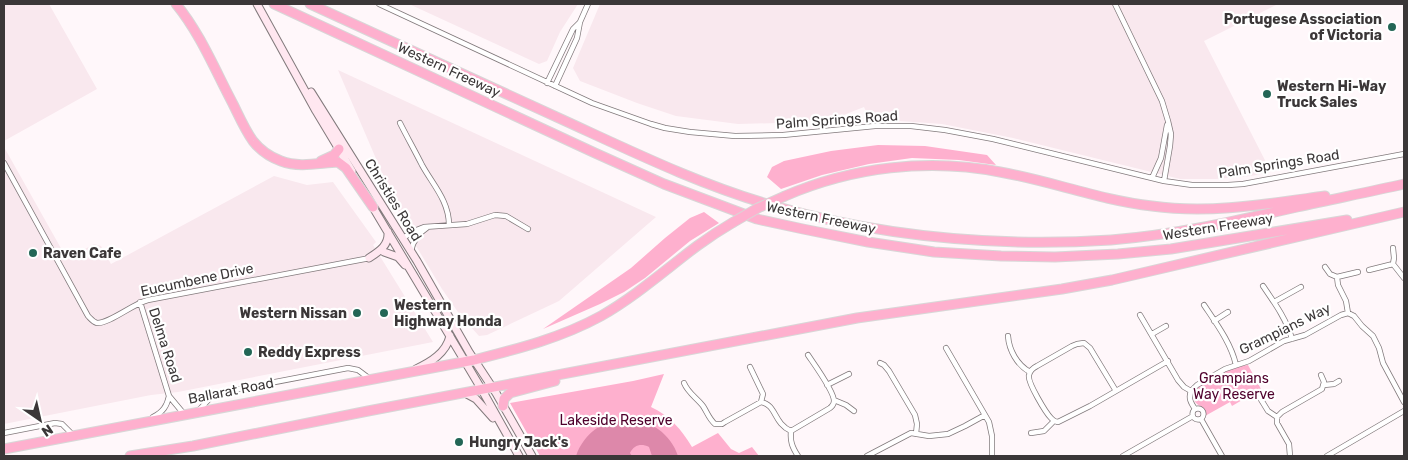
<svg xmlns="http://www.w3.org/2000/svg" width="1408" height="460" font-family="Rubik,sans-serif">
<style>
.built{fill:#f9e8ee}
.green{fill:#feb0ce}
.water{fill:#d8a}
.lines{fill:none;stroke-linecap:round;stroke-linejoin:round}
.street-casing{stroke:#827a7c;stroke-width:6}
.secondary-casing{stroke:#827a7c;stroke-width:9}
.highway-casing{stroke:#d8d7d7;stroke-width:11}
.street{stroke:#fff;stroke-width:4.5}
.secondary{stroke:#ffe7f0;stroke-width:7}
.highway{stroke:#feb0ce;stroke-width:9}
.highway-bridge-casing{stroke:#d8d7d7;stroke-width:11;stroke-linecap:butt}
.highway-bridge{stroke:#feb0ce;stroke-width:9}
.poi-dot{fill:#236656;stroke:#fff;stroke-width:2}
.labels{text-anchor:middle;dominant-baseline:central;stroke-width:4.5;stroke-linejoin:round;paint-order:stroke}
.poi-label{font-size:14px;font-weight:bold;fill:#3b3738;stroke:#fff;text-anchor:start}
.street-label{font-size:14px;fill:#3b3738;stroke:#fff}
.park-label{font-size:14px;fill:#4f012c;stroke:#fff}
</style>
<rect width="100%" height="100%" fill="#fff7fa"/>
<path class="built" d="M4,4H49L97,89L4,141Z
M409,4H578L560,32L547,61L539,64Z
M600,4H1278L1204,41L1271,172L1251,176L1215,179H1180L1013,138L942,124L900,121L871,122L864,107L836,118L777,123L738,124L676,116L637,103L580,81L573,68Z
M338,70L656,217L559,301L487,335L479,336L460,315L442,289L407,231Z
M4,147L67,259L94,244L101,246L111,264L274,176L307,185L333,182L376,242L373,245L433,342L178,392L151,395L4,424Z"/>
<path class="green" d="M878,145L925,146L987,155L996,165L959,160L912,158L869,164L822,175L781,189L767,177L772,167L784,161L831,151Z
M704,212L719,223L690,241L645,278L624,292L600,304L543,329L631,268L665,238L690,218Z
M1248,365L1261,389L1232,406L1230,402L1205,416L1204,410C1200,405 1192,403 1193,395C1193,387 1224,371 1232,368C1237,366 1242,366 1248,365Z
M664,374L651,407C670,416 681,429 692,447L718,433L731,449L739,453L752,447L759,456H540L510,403L633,381Z"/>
<path class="water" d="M626,419C650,419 671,434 678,456H652L649,447C641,443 634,445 630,453L632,456H576C584,433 603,420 626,419Z"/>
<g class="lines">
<defs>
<path id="street" d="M379,4L592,103L651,124L665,128L690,132L735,136L783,135L875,126H911L945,130L993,139L1164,181L1192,185H1228L1243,184L1404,154
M1115,4L1162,101L1168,121L1171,134L1170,146L1164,181
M547,83L573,29L579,23
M555,86L577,38L580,22L588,4
M400,123C407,137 415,151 422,165C433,185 449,201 449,225
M4,163L88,316C91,319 93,322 97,323C109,324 134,303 148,300L370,258
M1152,178L1161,158L1167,125
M403,238L414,231L424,227L467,224L495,215L506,216L528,229
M1393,248L1394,258L1393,264
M411,251C413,240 419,233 428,227
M1325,267L1330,274L1337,277L1338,285L1346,301L1348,313
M1369,270L1393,264L1404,278
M1337,277L1358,272
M1263,286C1274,302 1287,320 1292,339
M140,302L169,396L184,414
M1274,302L1301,287
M1204,305C1216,323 1231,343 1236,365
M1140,315L1178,380L1184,387L1191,391C1188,398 1191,403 1195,409
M1214,321L1228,312
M1152,334L1166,326
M1008,336C1009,350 1017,365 1030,372
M946,348L989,422L992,436V456
M880,363L884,365L889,371L915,415L917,424L916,434
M750,367L763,394L761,402
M684,383C688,393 697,398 703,406C707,412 709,419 715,424H722L725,422L761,402C777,405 773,423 791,431C790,441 792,447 798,456
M827,385L849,374
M1324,385L1334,384L1339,381
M1116,391L1090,348L1084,343L1077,344L1072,346L1037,366C1033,368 1030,370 1029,375C1027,382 1046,413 1051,418C1054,421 1054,421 1058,422L1090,406L1168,361
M1191,391L1197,385L1225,369L1249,361L1284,341L1305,335L1341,315L1348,313L1354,316L1362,326L1373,336L1379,348L1383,363L1404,402
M1260,398L1268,411L1277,417V423L1289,444L1290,456
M834,400L846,405L854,411
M1192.5 414a5.5 5.5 0 1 1 11 0a5.5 5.5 0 1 1-11 0Z
M199,410L213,395L218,393L348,368L358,370L370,379
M153,417C163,412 167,406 169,396
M1277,417L1282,412L1322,389L1324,382L1321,375
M1201,419L1222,456
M791,431L830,408C832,406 834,405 834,401C834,391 814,364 808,355
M4,433L55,423L62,424L74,436
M1031,433L1044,431L1054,421
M867,456L911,433L929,436L948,434L965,426L985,415
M1123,456L1193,416
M1327,456L1404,411"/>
<path id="secondary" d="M257,4L316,111L352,171
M311,92L417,261L469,352L496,393L532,456
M371,204L482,390L519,456
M384,252L398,257L405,265
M369,258C380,251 389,245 388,232
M416,369C431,362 446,353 450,336
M465,393L476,399L493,418"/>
<path id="highway" d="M176,4C200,33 215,70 233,104C239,116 245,130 253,141C260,150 270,157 281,161C300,168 318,163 338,162L346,168L373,207
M274,4L595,153L664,184L757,219L803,229L868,242L934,252L1001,256L1055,257L1118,254L1171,249L1347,220
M310,4C394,43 478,81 561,119C631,151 700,185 774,206C883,237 998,247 1111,240C1174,235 1236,221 1297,207C1333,199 1369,192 1404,184
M321,161L334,155L339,149
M785,196C852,167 928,158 1000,172C1051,181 1100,200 1152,206C1210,214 1267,204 1325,196
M503,406L504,399L510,393L555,381
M4,449L474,360C517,349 561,338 601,316C636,296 665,270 697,246C708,238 720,230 732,223
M130,456L193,446L368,411L857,318L1062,289L1112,280L1404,212"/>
</defs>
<use href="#street" class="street-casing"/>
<use href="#secondary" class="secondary-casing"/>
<use href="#highway" class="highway-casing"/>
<use href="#street" class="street"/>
<use href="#secondary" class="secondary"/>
<use href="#highway" class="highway"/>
<defs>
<path id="highway-bridge" d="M732,223L758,208L785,196"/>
</defs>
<use href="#highway-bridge" class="highway-bridge-casing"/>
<use href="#highway-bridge" class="highway-bridge"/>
</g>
<g class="poi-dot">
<circle cx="1392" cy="27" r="5"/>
<circle cx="1267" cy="94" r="5"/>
<circle cx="33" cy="253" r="5"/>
<circle cx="357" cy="313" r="5"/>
<circle cx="384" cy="313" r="5"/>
<circle cx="248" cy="352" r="5"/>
<circle cx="459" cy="442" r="5"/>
</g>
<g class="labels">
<g class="poi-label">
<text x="1382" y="19" text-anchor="end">Portugese Association<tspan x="1382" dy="16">of Victoria</tspan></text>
<text x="1277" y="86">Western Hi-Way<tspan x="1277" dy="16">Truck Sales</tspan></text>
<text x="43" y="253">Raven Cafe</text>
<text x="394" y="305">Western<tspan x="394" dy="16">Highway Honda</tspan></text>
<text x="347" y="313" text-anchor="end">Western Nissan</text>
<text x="258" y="352">Reddy Express</text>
<text x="469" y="442">Hungry Jack's</text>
</g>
<g class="street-label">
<text transform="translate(449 70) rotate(25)">Western Freeway</text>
<text transform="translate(837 120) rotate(-4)">Palm Springs Road</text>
<text transform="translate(1279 164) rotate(-9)">Palm Springs Road</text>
<text transform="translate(393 200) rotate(58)">Christies Road</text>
<text transform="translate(821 218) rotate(12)">Western Freeway</text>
<text transform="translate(1218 227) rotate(-9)">Western Freeway</text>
<text transform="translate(197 280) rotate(-12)">Eucumbene Drive</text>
<text transform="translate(1285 329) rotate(-26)">Grampians Way</text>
<text transform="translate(165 345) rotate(72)">Delma Road</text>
<text transform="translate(231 391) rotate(-11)">Ballarat Road</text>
</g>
<g class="park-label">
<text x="1234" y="378">Grampians<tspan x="1234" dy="16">Way Reserve</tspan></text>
<text x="616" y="420">Lakeside Reserve</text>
</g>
</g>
<rect width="1408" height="460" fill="none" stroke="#3b3738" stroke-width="10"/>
<g transform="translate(40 420) rotate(146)" stroke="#ffffff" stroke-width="4" paint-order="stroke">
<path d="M0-4L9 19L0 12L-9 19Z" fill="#3b3738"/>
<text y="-8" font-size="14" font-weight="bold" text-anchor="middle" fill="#3b3738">N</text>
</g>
</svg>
